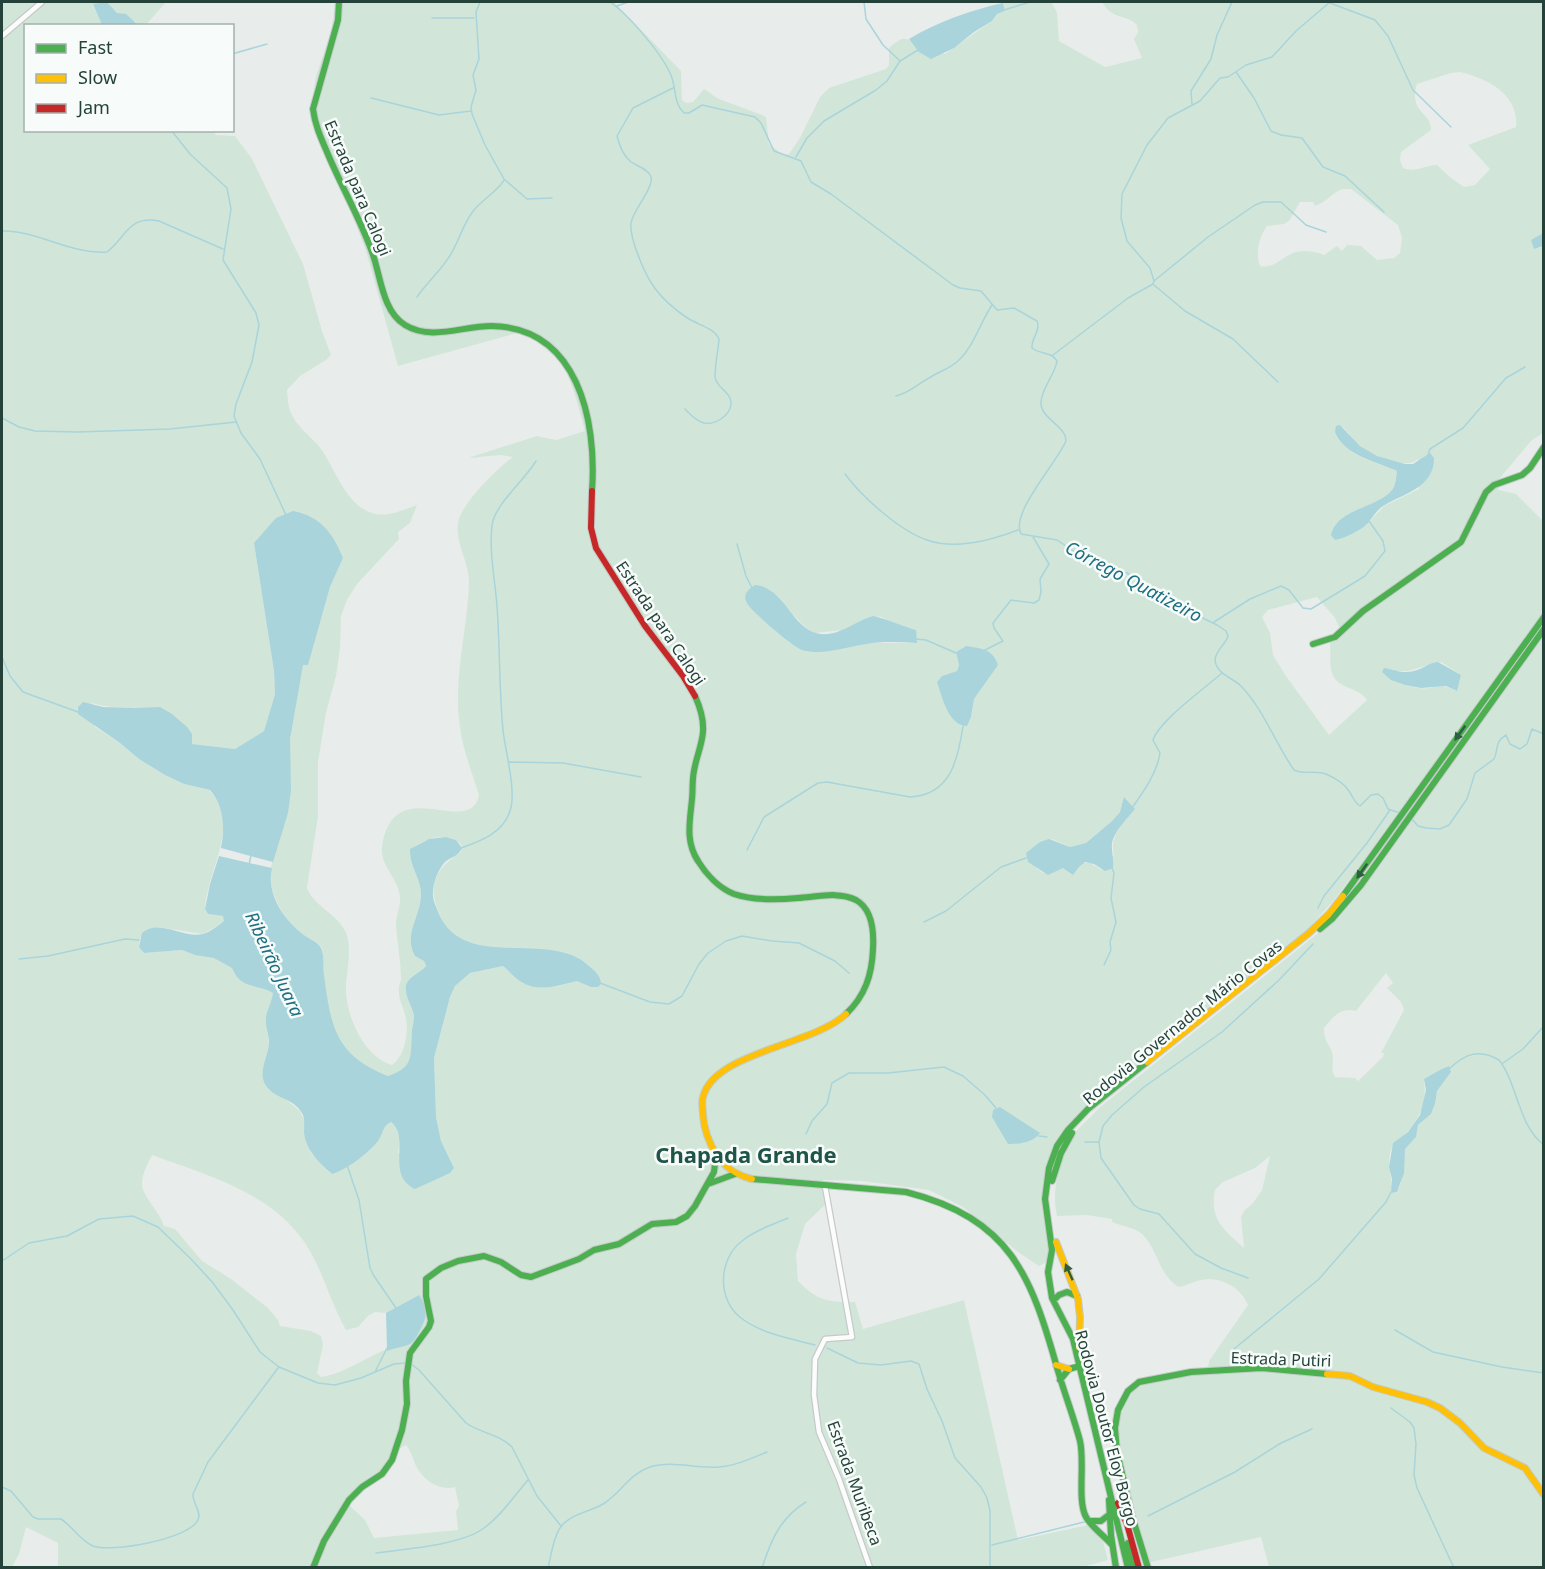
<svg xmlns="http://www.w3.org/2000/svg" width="1545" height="1569" font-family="'Noto Sans',sans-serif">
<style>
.green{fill:#d1e6d8;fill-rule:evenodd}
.water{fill:#a9d4db}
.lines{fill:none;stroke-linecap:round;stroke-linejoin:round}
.stream{stroke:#a9d4db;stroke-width:1.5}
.street-casing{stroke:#c5cac8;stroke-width:7}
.fast-casing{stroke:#c3cbc8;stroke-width:8}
.slow-casing{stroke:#c3cbc8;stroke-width:8}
.jam-casing{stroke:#c3cbc8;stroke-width:8}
.street{stroke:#fcfcfc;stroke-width:4.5}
.fast{stroke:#4caf50;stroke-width:6}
.slow{stroke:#ffc107;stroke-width:6}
.jam{stroke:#c62828;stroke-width:6}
.oneway{fill:#2e5d40}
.labels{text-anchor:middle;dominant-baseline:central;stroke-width:5;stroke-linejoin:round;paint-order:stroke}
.street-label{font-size:16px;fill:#24423a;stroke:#f7fbf9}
.water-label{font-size:18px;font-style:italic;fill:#1c6f80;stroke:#f7fbf9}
.district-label{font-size:22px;font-weight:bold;fill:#1f5548;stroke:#f7fbf9}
</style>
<rect width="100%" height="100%" fill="#e8edeb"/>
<path class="green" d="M2,2H166L146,25H138L136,22L117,13L107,2L93,5L102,25L26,26V130H180L181,133L189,131L213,130L216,135L235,136L252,159L303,264L322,331L331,355L326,360L300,376L287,390C288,400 288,409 293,417C299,428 310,436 318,445C335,466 344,504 372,513C386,518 403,510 417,505L410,523L398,532L399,539L357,584L347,600L341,616L340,649L336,676L326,713L318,762V816L307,888C313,905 335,913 344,929C354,945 346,972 346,989C346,1016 364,1057 392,1065C404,1057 409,1034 406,1019C405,1010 399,1002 399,993C398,988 400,984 401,979C401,961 397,942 396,924C396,915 401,906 400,897C399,879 379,865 382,846C394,770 470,840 479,795C471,770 461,745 459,719C454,673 468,627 469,582C469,562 455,543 458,523C460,505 498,467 513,457L501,455L468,458L537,436L556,440L585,431C577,402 570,368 549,345C543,339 532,335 524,331L398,366L366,251L352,214L323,152L310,116L316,76L332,28L335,2H614L681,71L682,100L686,103L693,102L704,89L719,99L762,115L766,117L769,144L783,155L789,154L800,138L820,97L829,88L886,69L889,65V48C897,41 904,34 913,43L945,54L992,21L997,14L1005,11L1003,3L1014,2H1054L1052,4L1057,12L1059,41L1105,67L1142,58L1134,39L1138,32L1137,25C1125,13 1113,21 1102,2H1543V233L1532,240L1539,248L1543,246V433L1531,441L1499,479L1497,487L1499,490L1516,494L1543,521V614L1356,871L1334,900L1307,930L1082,1110L1045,1196L1054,1258L1039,1266L1018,1252L963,1207L929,1190L863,1181L823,1180L828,1202L805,1224L796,1254L798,1281C818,1301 827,1302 855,1302L863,1329L964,1300L1018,1540L1098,1523L1108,1560L1079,1568H58V1543L26,1527L19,1554L12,1567L2,1568ZM1460,72C1488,79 1519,94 1516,127L1468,145L1490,169L1475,185L1464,187L1451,178L1437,165C1425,165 1416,173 1403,168L1400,160L1401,152L1431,130C1432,112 1408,113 1417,84L1451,73ZM1342,189H1351L1398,225L1402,238L1400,253L1394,258L1377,260L1361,246L1347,245L1342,251L1337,246L1324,255C1314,251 1301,249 1291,254C1280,259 1273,269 1260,266C1255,253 1259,237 1267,226L1284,224L1289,221L1300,202H1313L1315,206C1325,203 1332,193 1342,189ZM1343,427C1349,433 1354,440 1359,445C1371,455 1406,471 1418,459L1419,489L1384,506L1370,521L1331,535C1337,508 1376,509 1392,490C1396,484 1396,477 1397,471C1377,463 1348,456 1336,436ZM254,543L343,558L330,587L307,665L303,664C299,689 291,715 290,741C289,765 293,789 287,813C281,837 264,868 273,892C278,907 288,923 301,933C307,938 320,942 322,949C324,956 322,965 323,972C331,1027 332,1053 388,1076C415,1067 410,1055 412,1032C412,1027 414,1022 414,1018C413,1006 404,997 406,985C408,977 420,972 426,966L424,961L415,956C403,935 420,917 421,896C422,879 409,867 410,850C424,838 450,830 462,846L461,852C435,869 427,884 439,913C442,921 448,932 455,936C500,962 567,931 601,979L577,980L559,986L541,988L522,983L503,966L470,973L455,986L450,997L434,1058L436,1117L441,1141L454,1168L398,1153C400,1143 400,1129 391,1122C383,1125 383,1134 378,1140C367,1154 348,1168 332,1174L329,1172L311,1153L304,1127L305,1122L300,1111L264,1082L263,1068L269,1045L266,1021L272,1004L273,993L234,973L232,968L214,957L195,955L182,950L144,953L139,947L140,938L158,927L203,934L225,921L223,916L208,914L205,909C207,870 242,825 209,790L184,784L165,775L139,759L120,743L95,727L92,703C132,716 174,692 192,744L235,749L264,731L275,694L274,671ZM770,590L805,627L815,633L843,630L873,616L882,617L891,623L902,627L916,643H868L829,651L791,643L787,639ZM1317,597L1335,618L1342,634L1330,643C1331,652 1329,665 1332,673C1337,689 1359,687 1367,700L1329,735L1286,676L1273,655L1270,633L1262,617L1268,610ZM966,646L980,648L991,675L974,699L971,717L962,726C944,716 941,694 942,676L957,671L959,665L956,652ZM1441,662L1461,675L1456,691C1438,681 1436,690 1419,688C1410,687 1400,683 1391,680L1387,669C1408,676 1421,665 1441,662ZM1125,798L1135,809C1123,824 1109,835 1114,855L1102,870L1090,863H1082L1076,871L1063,868L1043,873L1035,867L1052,839L1070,847L1086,843L1112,821L1120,812ZM152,1155C206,1175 271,1192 305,1243C323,1270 330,1302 346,1330L358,1327L368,1316L375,1312L386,1313L419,1295L408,1345C377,1346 351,1373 321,1377L317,1373L323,1345L321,1336L311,1331L280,1326L278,1320L268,1308L231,1279L202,1261L175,1229L164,1226C161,1213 141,1195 142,1183C142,1174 148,1163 152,1155ZM406,1445C411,1451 413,1459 416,1466C424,1481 439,1491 455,1487L459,1506L456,1511L458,1530L374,1538L365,1520L349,1505L347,1498C357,1485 373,1482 383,1471C391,1462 394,1450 406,1445Z
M1543,635V1567H1269L1261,1537L1147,1563L1121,1475L1116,1418L1137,1380L1205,1370L1209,1364V1361L1248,1305C1239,1285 1218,1275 1197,1281C1190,1283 1185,1286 1179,1287C1159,1276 1158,1250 1143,1235C1136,1228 1122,1226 1112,1222V1219L1087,1215L1057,1216C1051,1191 1059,1157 1073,1135C1080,1126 1091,1117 1099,1108L1337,918L1378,868ZM1386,973L1393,983L1387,988L1401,1002L1404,1010L1381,1053H1384L1383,1057L1358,1081L1355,1078L1335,1077C1331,1069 1333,1066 1333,1057C1332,1046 1323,1042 1324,1028C1333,1017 1341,1007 1356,1011ZM1440,1070L1451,1072L1437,1091L1435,1104L1431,1114L1418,1125L1415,1138L1405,1149L1401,1183L1397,1192L1393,1193C1392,1179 1386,1161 1392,1147C1395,1139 1403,1138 1408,1131C1421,1116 1427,1100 1424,1081ZM1270,1156L1262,1190L1253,1203L1244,1211L1241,1217L1244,1248C1224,1230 1209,1219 1215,1190L1223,1182L1255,1168Z"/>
<path class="water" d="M107,2L117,13L126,14L138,25H102L93,4Z
M1003,3L1005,11L997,14L992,21L974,32L954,48L931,59L919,52L909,39C937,22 971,10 1003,3Z
M1543,233V246L1534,249L1531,240Z
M1340,425L1360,446L1377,456L1405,464H1413L1430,453L1434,458C1434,488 1404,493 1383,506C1377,510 1373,517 1368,523C1360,531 1345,538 1335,540L1331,535C1337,508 1376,509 1392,490C1396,485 1396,477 1397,471C1377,462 1343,455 1335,432L1336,426Z
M293,511C320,516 333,533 343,558L330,587L308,665H303L290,739L291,790L288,813L273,862L221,848C225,828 224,806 210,790L184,784L165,775L139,759L120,743L78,714V707L83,702L103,707L135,708L160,707L172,714L187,727L192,734V744L235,749L264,731L275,694L274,671L254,543L276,518Z
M755,585C783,587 792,627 816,633C837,639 854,621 873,616C875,615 908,628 916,630L917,643C900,642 882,641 866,644C846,647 823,656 802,650C793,647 756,615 749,606C741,596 747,590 755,585Z
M966,646C981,648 993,649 998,665L974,699L971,717L967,726C948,726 942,696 937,682L942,676L957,671L959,665L956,652Z
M1438,662L1461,675L1457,691L1446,686L1421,688L1405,685L1391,680L1382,672L1384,668C1395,670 1403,674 1414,671C1423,669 1428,663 1438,662Z
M1124,797L1135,809C1128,818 1114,831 1112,843C1111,849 1114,859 1113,868L1105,871L1094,864L1085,862L1079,867L1073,875L1063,868L1048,875L1028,862L1026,853L1040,842L1049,839L1070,847L1086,843L1112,821L1120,812Z
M446,837L456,840L462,848C459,856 451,857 445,862C438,869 433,883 433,892C432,900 437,908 439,914C464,972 550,929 589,966C595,971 601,976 601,984L598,987H591L577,981C559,985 539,993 521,982C515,978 509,971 503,966L470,973L455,986L450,997L434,1058L436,1117L441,1141L454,1168L450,1173L415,1189C385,1175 411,1138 391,1122C383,1125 383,1134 378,1141C367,1154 348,1169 332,1174C319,1163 306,1150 304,1133C304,1127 305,1121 303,1115C296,1099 276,1099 267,1087C256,1073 269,1056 269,1042C269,1034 265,1027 266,1019C266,1012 272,1002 273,993C257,983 241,990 232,968L214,958L195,955L182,950L144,953L139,947L142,933C159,918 184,939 203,934C210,932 219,925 224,921L223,916L208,914L205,909L210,884L219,856L272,868C266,892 282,917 300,932C306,938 318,941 321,948C325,956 322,967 324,975C331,1027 335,1055 388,1076C415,1067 410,1055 412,1031C412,1027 414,1022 414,1017C413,1006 404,997 406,985C408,977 421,972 426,966L424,961L415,956C403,935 420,917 421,896C422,879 409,867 410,849L429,839Z
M1449,1066L1451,1072L1437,1091L1435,1104L1431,1114L1418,1125L1416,1137L1405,1149L1404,1173L1397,1192L1391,1193L1392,1179L1389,1167L1393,1143L1408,1132L1420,1115L1426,1090L1424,1079L1440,1070Z
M1000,1107L1040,1133C1033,1143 1019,1144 1008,1144L992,1117L993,1110Z
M419,1295C429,1309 427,1318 419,1332C417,1336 414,1341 410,1344C404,1347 394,1348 387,1351L386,1313Z"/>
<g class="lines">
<path class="stream" d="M480,2L476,12L479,59L473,75L476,90L471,107L472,114L485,145L504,179L527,199L552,198
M610,2C628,14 665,57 672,78C676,90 674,104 684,113H689L702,105L755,117L761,123L774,151L801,161L811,182L831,194L953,285L960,288L981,291L997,310L1014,308L1037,321C1041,331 1031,338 1032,348C1041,355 1051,351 1057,361C1055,375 1042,387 1041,402C1040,419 1066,425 1066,441C1056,464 1010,513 1021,534L1057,540L1081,556L1127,573L1180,607L1217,625L1226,631L1228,636C1226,644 1215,651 1215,660C1216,674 1233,678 1241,686C1264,710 1275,743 1294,770C1303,775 1315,770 1326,774C1335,778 1344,783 1349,791C1353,797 1354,802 1360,806L1371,795L1378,794L1383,798L1388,809L1400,813
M864,2L866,19L883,45L899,60
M1330,3L1375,20L1388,36L1413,90L1451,127
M617,6L628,2
M1004,10L1030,2
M432,18H474
M232,54L267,44
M1236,72L1254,98L1271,131L1281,135L1302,138L1323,167L1345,176L1384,212
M673,88L633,108L617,136C619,144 623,155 630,161C636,166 649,169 651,177C654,188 633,210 631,223C629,237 644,272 652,284C660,297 676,311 689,319C699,325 714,328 719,339C718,352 715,364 715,377C716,388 732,392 731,404C730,416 715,425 704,423C696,421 690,414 685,409
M371,98L439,115L471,111
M1192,105L1191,91L1211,59L1217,35L1232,2
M171,130L190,154L227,188L231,209L223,260L256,313L259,325L252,362L236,404L234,416L241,433L260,459L286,515
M796,157L807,138L824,121L876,90L887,81L900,61L918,50
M2,231C37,230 71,255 107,252C126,237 129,215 159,221L223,249
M1154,281L1150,268L1127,241L1121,218L1122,194L1147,145L1168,118L1200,101L1220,78L1228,77L1246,65L1272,57L1296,31L1330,2
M1154,285L1185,311L1233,339L1278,382
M417,297C428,281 443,269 452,252C460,238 464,222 474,210C482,200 500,189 504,180
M1053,355L1128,298L1153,284L1154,281L1208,237L1255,205L1263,202H1281L1306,225L1326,232
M896,396C911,392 916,385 929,378C938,372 949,369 958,361C974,346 980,323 992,305
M2,418L19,427L35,431L78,432L170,429L236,422
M1428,455L1430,449L1463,428L1506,378L1525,367
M845,474C862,497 900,531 927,540C955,550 992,540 1018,530
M737,544L746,576L752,588
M1214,622L1250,599L1281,586L1289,590L1303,608L1311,609L1365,576L1385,551L1383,541L1369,521
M915,639L926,640L956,653
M985,650L1003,641L994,628L993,623L1011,600L1034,603L1039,600L1041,592L1040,579L1049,564L1033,537
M2,657L10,676L23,692L78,712
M509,762L563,763L641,777
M1132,808C1144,791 1157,773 1160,753L1153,740C1159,721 1205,688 1222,673
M1412,819L1418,826L1426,828L1440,829L1449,825L1467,799L1475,773L1494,759C1499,749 1494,742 1506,735L1510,744L1520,749L1527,744L1532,729L1544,734
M461,848C481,841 503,833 510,811C517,791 505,751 503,730C499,689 500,647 497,606C495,579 489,553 492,525C495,504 525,480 536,461
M747,850L764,817L818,783L827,782L910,797C951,795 958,759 963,726
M249,865L251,855
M1318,908L1324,896L1367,843L1390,810
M924,922L946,911L1001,867L1026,858
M19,959L48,956L125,939L139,940
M1104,965L1111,950L1110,942L1116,922L1111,898L1114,873L1111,866
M600,983L650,1002L669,1004L682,996L699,964L708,953L726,941L742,936L772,941L799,943L835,961L849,973
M1503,1063L1523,1049L1544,1026
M1449,1069C1465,1054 1479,1048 1499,1060C1518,1084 1518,1126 1544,1145
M806,1134L812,1121L827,1104L832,1083L849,1073H888L944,1067L963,1076L985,1095L996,1108
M1039,1136L1047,1137
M1085,1142H1098
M347,1165L359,1200L370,1268L374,1276L396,1308
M788,1218C772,1225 755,1230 742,1241C718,1259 717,1300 741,1318C762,1334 789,1338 815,1345
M2,1261L29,1243L67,1236L99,1219L133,1216L158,1227L191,1259L213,1283L233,1310L260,1352L279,1367L318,1383L335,1385L361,1378L394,1364L406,1363
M1248,1278L1221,1268L1195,1254L1159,1214L1140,1209L1134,1205L1101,1158L1099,1142L1103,1126L1112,1115L1144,1087L1222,1032L1279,980L1313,944
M1395,1330L1433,1352L1502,1367L1544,1373
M827,1348L858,1363L881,1365L911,1361L919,1364L927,1389L942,1421L955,1458L981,1487L987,1498L990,1511V1568
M1234,1349L1319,1279L1386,1202L1391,1192
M411,1364L419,1370L466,1423C480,1433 499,1434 512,1447L537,1496L561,1526
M375,1372L387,1348
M1391,1408L1410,1422L1414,1428L1416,1444L1414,1475L1417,1488L1454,1568
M2,1487L11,1491L33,1517L38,1519H61C72,1526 81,1541 93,1546C111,1553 189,1539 198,1520C202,1512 192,1502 193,1494L208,1462L278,1368
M1148,1516L1235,1472L1281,1443L1312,1429
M992,1545L1084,1522
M376,1553C405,1549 462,1545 484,1528C501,1516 514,1496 528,1480
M548,1568C551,1556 553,1538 560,1528C569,1514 590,1512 603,1504C621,1493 629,1474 650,1467C673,1460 696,1469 719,1467C735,1466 752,1458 767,1452
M762,1568C771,1540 780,1518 806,1502"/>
<defs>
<path id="street" d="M2,36L42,2
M825,1186L852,1337L825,1339L815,1359L814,1395L819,1432L839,1479L870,1568"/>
<path id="fast" d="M339,2L338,20L313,109C315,125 321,138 327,152C341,186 360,218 372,252C381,276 382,311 405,325C431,341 463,326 491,326C578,327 597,420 592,491
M1313,644L1335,637L1363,611L1461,542L1486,492L1494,485L1522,475L1530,468L1544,447
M695,696C700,707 704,719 703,732C702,745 696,758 694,771C692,780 693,790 692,799C690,821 685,841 698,861C706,874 719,888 734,894C754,901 777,900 798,898C816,897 839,891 856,900C872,909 874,932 873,949C872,975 865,996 846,1014
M1343,896L1544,617
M1320,929L1332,919L1361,885L1544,629
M752,1179L906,1192C1011,1219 1031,1275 1058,1371C1065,1395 1074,1418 1080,1441C1085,1462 1077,1501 1086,1517C1092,1528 1104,1535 1112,1545
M1052,1181L1061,1153L1072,1133
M708,1184L735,1174
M1054,1300L1059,1295L1067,1292L1077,1296
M1060,1380L1069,1369L1083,1365
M1109,1500L1111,1535L1116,1568
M1090,1521H1101L1110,1514
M1128,1543L1134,1568
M313,1568L324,1541L349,1500L362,1487L382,1474L392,1460L402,1430L407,1404L406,1381L410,1353L429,1327L431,1321L426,1296V1279L441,1268L458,1261L484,1256L501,1262L521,1275L531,1277L579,1259L594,1250L619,1244L652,1224L676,1222L687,1216L695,1206L714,1172L716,1155
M1128,1568L1073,1339L1052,1298L1048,1272L1052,1250L1045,1199L1049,1168L1057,1146L1068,1130L1088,1109L1147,1062
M1148,1568L1132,1516L1117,1452L1115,1428L1118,1410L1128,1391L1139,1382L1191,1372L1262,1368L1327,1374"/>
<path id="slow" d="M1147,1062L1309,933L1329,914L1343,896
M752,1179C736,1175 725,1168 716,1154C708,1141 704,1130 703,1115C703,1109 701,1103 703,1097C714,1052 814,1045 846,1014
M1056,1242L1078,1299L1080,1317L1079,1347
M1056,1365L1069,1369
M1327,1374L1350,1376L1373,1387L1427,1402L1440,1408L1460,1423L1484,1448L1525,1468L1544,1495"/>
<path id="jam" d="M592,491L591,528L596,548L645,626L683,676L695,696
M1118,1503L1127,1524L1139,1568"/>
</defs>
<use href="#street" class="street-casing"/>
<use href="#fast" class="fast-casing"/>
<use href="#slow" class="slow-casing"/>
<use href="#jam" class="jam-casing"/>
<use href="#street" class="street"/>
<use href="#fast" class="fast"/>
<use href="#slow" class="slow"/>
<use href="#jam" class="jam"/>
</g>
<defs><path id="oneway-solid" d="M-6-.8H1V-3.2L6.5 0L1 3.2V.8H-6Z" transform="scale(1.5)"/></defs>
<g class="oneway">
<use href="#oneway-solid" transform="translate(1460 733) rotate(126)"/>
<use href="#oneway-solid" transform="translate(1362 871) rotate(125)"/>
<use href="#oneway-solid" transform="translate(1069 1272) rotate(-114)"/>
</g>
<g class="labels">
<g class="street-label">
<text transform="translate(358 188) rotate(67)">Estrada para Calogi</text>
<text transform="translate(661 623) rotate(56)">Estrada para Calogi</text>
<text transform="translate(1182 1022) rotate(-39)">Rodovia Governador Mário Covas</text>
<text transform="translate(1281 1359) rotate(2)">Estrada Putiri</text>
<text transform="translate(1107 1428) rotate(75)">Rodovia Doutor Eloy Borgo</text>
<text transform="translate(855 1483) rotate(70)">Estrada Muribeca</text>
</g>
<g class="water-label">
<text transform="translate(1134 581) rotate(28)">Córrego Quatizeiro</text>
<text transform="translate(275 964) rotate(65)">Ribeirão Juara</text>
</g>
<g class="district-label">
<text x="746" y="1154">Chapada Grande</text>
</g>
</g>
<rect width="1545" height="1569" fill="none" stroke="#24423a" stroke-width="6"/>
<rect x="24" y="24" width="210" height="108" fill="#f7fbf9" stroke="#a3b1ad" stroke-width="1.5"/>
<rect x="36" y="44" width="30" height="9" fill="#4caf50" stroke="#a3b1ad" stroke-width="1.5"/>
<text x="78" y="54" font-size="18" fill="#24423a">Fast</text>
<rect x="36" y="74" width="30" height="9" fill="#ffc107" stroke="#a3b1ad" stroke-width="1.5"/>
<text x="78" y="84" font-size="18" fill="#24423a">Slow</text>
<rect x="36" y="104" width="30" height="9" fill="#c62828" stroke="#a3b1ad" stroke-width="1.5"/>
<text x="78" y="114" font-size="18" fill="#24423a">Jam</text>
</svg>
